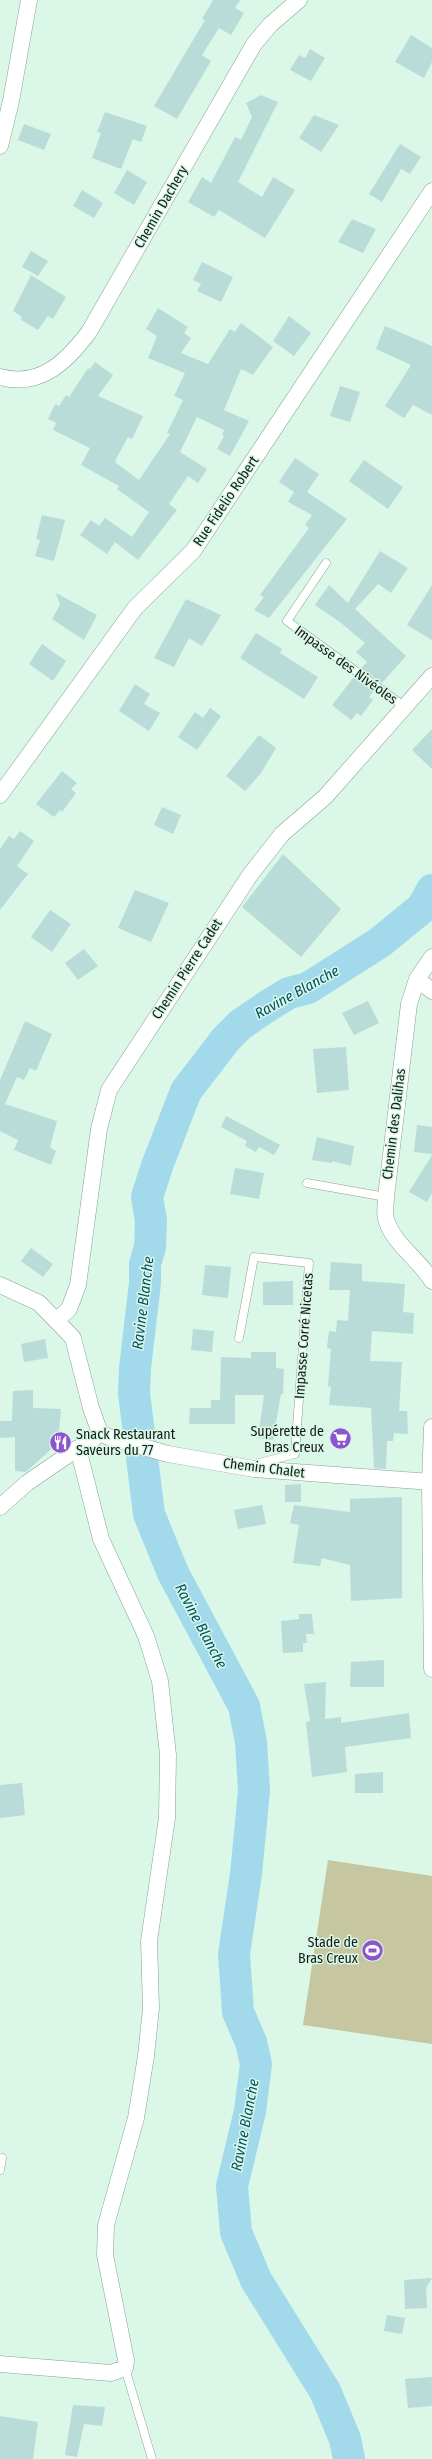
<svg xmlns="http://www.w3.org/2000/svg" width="432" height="2459" font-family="'Fira Sans Condensed',sans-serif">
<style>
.green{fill:#c6c6a1}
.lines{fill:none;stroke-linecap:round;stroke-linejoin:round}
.river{stroke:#a3daeb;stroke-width:32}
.building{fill:#badcd9}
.lane-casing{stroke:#87a294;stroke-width:9}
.street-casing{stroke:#87a294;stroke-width:17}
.lane{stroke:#fff;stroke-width:8}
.street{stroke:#fff;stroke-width:16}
.labels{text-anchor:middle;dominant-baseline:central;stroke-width:3;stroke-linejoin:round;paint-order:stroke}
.street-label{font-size:14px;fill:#121c17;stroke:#daf7e8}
.poi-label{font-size:14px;fill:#121c17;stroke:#daf7e8;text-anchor:end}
.water-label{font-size:15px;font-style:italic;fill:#025263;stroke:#daf7e8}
</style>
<rect width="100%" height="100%" fill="#daf7e8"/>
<path class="green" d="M328,1860L432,1876V2044L303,2025Z"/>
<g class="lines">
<path class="river" d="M349,2459L345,2439L325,2391L256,2280L236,2232L232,2186L250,2111L256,2064L251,2042L238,2012L234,1954L246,1874L254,1791L251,1742L244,1706L173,1573L149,1514L134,1393L135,1368L145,1283V1264L150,1247L151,1221L147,1197L157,1166L186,1091L226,1039L240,1025L266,1007L289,993L308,988L379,943L422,908L432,890"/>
</g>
<path class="building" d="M213,0H240L235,8L244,13L231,35L219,28L202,55L211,61L177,119L154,106L205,20L202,19Z
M411,35L432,48V62L424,78L395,62Z
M310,49L325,58L311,81L290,70L299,55L305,58Z
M261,95L278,102L238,182L262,197L273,177L295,190L265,238L219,210L214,217L188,202L202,177L211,183L235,137L241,140L252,117L246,103Z
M105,112L147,126L141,142L133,139L121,169L92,158L101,133L97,132Z
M314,115L339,125L321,152L299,138Z
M24,124L51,134L44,150L18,140Z
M400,144L421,157L410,174L401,169L382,202L369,194Z
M127,170L147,182L134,205L114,193Z
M82,190L103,203L94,218L73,206Z
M352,219L376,229L363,253L338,242Z
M31,251L48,261L38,276L22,267Z
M202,262L233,277L221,302L197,291L201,284L193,280Z
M31,275L66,297L53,319L48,316L38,330L21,320L22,317L13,311Z
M158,308L188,327L184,333L191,338L181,353L208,364L230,329L235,332L241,323L273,347L253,375L241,369L224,410L249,421L230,456L217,449L224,436L222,435L224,430L197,417L180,452L207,469L198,483L188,476L169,504L177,510L138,560L115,542L107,554L80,535L91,520L99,526L105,518L132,537L149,512L117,489L119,486L81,465L90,448L53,430L56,423L48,419L55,404L59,406L66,395L69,397L88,368L90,369L95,362L113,375L98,396L143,416L132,439L128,437L115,461L116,463L139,480L170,434L167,433L183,400L174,396L185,373L148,358L157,336L146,329Z
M289,316L311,333L294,356L273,341Z
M385,326L432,346V415L413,405L404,418L385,406L411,365L376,349Z
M340,386L360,392L350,422L330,416Z
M295,458L319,474L307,492L347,519L269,618L254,610L264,597L260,595L309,528L305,525L312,515L288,502L294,492L279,482Z
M364,460L403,487L388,509L349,481Z
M42,515L65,520L54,561L35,556L40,540L36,539Z
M380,551L408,568L391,593L378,584L355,609L406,656L382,683L361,668L367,662L356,652L365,643L341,623L315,605L329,585L348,603Z
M432,585V640L407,625Z
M56,593L97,615L84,640L52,619L60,605Z
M186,599L221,615L202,646L189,638L174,667L154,658Z
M256,633L282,649L280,653L318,677L304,699L240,658Z
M42,644L66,661L53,681L29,664Z
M354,677L374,691L369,697L373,700L361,716L357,713L351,720L332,705Z
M135,684L150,694L144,704L160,713L149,731L119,711Z
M210,708L221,716L197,750L178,737L195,712L203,718Z
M432,729V769L412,750Z
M259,735L276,748L261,773L245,791L226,776Z
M62,771L77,783L71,789L76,793L62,812L60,810L54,817L36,804Z
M162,807L181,815L173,834L154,825Z
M20,831L34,841L17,866L28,874L0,910V849L9,836L14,839Z
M283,854L341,909L301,957L242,907Z
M135,890L169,903L151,942L118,928Z
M50,910L71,924L52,952L31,937Z
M84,949L98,966L78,980L65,963Z
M368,1001L379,1023L354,1035L342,1013Z
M25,1021L52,1034L36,1071L30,1068L24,1080L17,1077L5,1104L57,1121L50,1147L56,1151L51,1165L14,1150L18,1140L0,1131V1080Z
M346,1047L349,1090L317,1093L313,1049Z
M226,1116L280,1145L274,1155L259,1147L256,1152L245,1146L247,1141L221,1127Z
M417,1125L432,1127V1154L414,1152Z
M317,1137L354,1146L351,1166L332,1161V1163L312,1160Z
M432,1155V1193L427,1202L409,1192Z
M235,1168L264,1173L259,1199L230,1194Z
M31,1248L53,1264L43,1277L21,1261Z
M331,1262L362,1264V1281L405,1284L403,1312L414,1313L413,1334L372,1331L370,1361L402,1362L399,1411H407L408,1434L394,1433L393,1441H387L386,1469L374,1468L371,1408L329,1405L331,1387L328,1386L331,1349L327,1348L329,1331L336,1332L337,1320L348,1321L350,1290H329Z
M205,1265L231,1267L228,1298L202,1295Z
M293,1281V1305H263V1282Z
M193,1329L214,1331L212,1352L191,1350Z
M45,1339L48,1358L24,1362L21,1344Z
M251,1352H276V1368L284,1369L283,1394H281L273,1440L258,1438L264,1395H235V1424H189L190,1408H211V1400H220L221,1357L251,1358Z
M33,1390V1408L61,1409L58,1443L26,1472L15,1471V1437L0,1438V1421H12L13,1391Z
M301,1484V1502H285V1485Z
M402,1497V1598L351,1601L350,1565L322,1558L320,1566L293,1563L299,1525L290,1523L294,1505L350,1512V1499Z
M262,1505L266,1524L238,1529L234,1510Z
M299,1614H312L314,1634H306L307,1643H303V1652L283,1653L281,1621L299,1619Z
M384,1660V1687H350L351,1662Z
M326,1682L325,1719L341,1717V1723L409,1713L411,1738L345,1747L347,1772L312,1777L306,1722L310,1721L304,1684Z
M383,1772V1793H355V1774Z
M22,1783L25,1815L0,1818V1785Z
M432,2278L426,2288L427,2308L405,2309L404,2280Z
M387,2315L405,2318L402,2334L384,2331Z
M432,2377V2406L408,2408L405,2379Z
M73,2405L105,2407L102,2426L84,2424L77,2457L65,2455Z
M0,2416L38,2422L33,2459H0Z"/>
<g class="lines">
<defs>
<path id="lane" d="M326,563L287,621L405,707
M307,1183L386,1197
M239,1338L254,1257L309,1263L295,1454L259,1463L256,1467
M0,2170L2,2158
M125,2368L152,2459"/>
<path id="street" d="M0,146L11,101L29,0
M0,377C41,388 67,361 89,332L254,44L270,25L299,0
M0,795L135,608L193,551L432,191
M432,957L417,979L409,1004L386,1197C386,1204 384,1213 386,1219C393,1244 419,1259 432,1281
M417,979L432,991
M0,1285L39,1303L73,1338L91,1408L100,1433
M57,1320L69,1309L78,1285L99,1129L109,1090L250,875L282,834L325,797L432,676
M432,1427L430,1482L432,1669
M100,1433L111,1438L168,1454L254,1469L432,1482
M0,1507L27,1483L78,1448L86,1446L100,1433
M0,2364L111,2373L125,2368L126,2360L105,2255L106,2225L136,2118L146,2056L151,2008L149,1941L167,1818L168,1755L160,1681L146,1636L101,1539L78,1448"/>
</defs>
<use href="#lane" class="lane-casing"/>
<use href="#street" class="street-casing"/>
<use href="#lane" class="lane"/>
<use href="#street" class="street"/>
</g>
<defs>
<symbol id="supermarket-disc" viewBox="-11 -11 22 22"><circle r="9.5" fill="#8c55cd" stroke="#daf7e8"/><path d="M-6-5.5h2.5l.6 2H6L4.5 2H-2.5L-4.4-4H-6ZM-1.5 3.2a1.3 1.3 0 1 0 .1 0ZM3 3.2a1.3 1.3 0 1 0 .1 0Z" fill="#fff"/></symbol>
<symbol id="restaurant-disc" viewBox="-11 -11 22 22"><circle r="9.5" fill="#8c55cd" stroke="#daf7e8"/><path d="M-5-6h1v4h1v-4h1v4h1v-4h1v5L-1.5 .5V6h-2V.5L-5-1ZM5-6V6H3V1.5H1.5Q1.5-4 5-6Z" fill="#fff"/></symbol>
<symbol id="stadium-disc" viewBox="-11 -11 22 22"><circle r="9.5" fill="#8c55cd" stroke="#daf7e8"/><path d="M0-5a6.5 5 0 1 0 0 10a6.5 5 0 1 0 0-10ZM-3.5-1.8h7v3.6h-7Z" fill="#fff"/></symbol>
</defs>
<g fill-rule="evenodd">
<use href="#supermarket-disc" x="328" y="1426" width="25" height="25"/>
<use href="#restaurant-disc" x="48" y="1430" width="25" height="25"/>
<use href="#stadium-disc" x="360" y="1938" width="25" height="25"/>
</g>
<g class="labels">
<g class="street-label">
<text transform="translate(161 207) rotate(-60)">Chemin Dachery</text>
<text transform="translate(226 501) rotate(-56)">Rue Fidelio Robert</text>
<text transform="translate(346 665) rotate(36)">Impasse des Nivéoles</text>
<text transform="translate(187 969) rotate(-57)">Chemin Pierre Cadet</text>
<text transform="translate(394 1124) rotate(-83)">Chemin des Dalihas</text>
<text transform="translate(304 1336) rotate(-86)">Impasse Corré Nicetas</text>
<text transform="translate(264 1468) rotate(7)">Chemin Chalet</text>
</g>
<g class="poi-label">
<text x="324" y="1431">Supérette de<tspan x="324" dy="16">Bras Creux</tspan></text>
<text x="76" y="1434" text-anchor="start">Snack Restaurant<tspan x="76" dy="16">Saveurs du 77</tspan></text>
<text x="358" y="1942">Stade de<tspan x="358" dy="16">Bras Creux</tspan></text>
</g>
<g class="water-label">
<text transform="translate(297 992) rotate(-29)">Ravine Blanche</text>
<text transform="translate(143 1303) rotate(-83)">Ravine Blanche</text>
<text transform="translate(201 1626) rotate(62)">Ravine Blanche</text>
<text transform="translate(245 2125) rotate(-79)">Ravine Blanche</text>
</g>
</g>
</svg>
